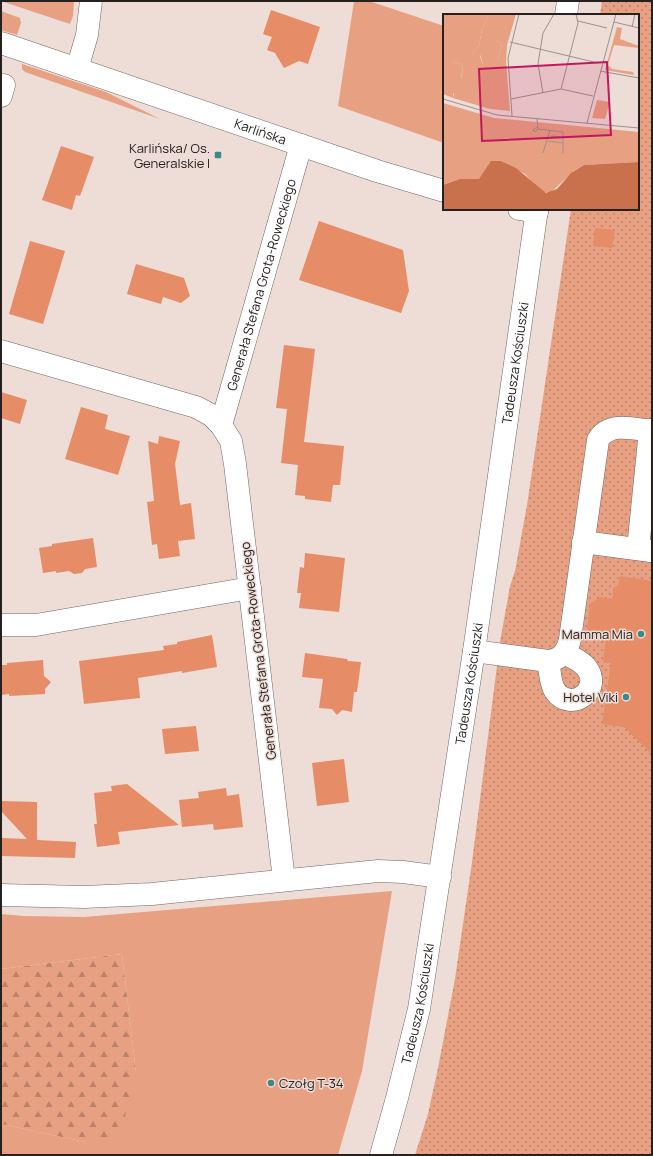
<svg xmlns="http://www.w3.org/2000/svg" width="653" height="1156" font-family="Manrope,sans-serif">
<style>
.grass{fill:#e8a082}
.forest{fill:url(#forest-firs)}
.park{fill:url(#park-dots)}
.building{fill:#e68c67}
.lines{fill:none;stroke-linecap:round;stroke-linejoin:round}
.minor-casing{stroke:#746661;stroke-width:23}
.minor{stroke:#fff;stroke-width:22}
.poi-dot{fill:#408886;stroke:#edddd6;stroke-width:1.5}
.labels{text-anchor:middle;dominant-baseline:central;stroke-width:3;stroke-linejoin:round;paint-order:stroke}
.street-label{font-size:13px;fill:#26201e;stroke:#edddd6}
.poi-label{font-size:13px;fill:#26201e;stroke:#edddd6;text-anchor:end}
.inset-river{fill:none;stroke:#c8714c;stroke-width:2}
.inset-road{fill:none;stroke:#9d918c;stroke-width:1}
.view{fill:#c2185b;fill-opacity:0.15;stroke:#c2185b;stroke-width:2}
.inset-edge{fill:none;stroke:#26201e;stroke-width:2}
</style>
<defs>
<pattern id="forest-firs" width="22" height="20" patternUnits="userSpaceOnUse"><rect width="22" height="20" fill="#e8a082"/><path d="M5 1l3.5 6h-7zM16 11l3.5 6h-7z" fill="#bc826a"/></pattern>
<pattern id="park-dots" width="8" height="8" patternUnits="userSpaceOnUse"><rect width="8" height="8" fill="#e8a082"/><path d="M2 2h.1M6 6h.1" fill="none" stroke="#bc826a" stroke-width="1.8" stroke-linecap="round"/></pattern>
</defs>
<rect width="100%" height="100%" fill="#edddd6"/>
<path class="grass" d="M1,1H74L73,16L70,24Z
M354,1H369L444,26V143L338,106Z
M1,11L20,18L21,23L17,35L1,30Z
M22,64L106,92L160,119L25,72L22,69Z
M392,891L362,1071L338,1155H1V1124L85,1142L136,1072L122,954L1,969V914L24,916L84,917Z"/>
<path class="forest" d="M122,954L136,1072L124,1120L107,1138L85,1142L1,1124V969Z"/>
<path class="park" d="M602,1H652V1155H415L428,1114L438,1068L455,979L472,862L500,642L510,586L515,571L527,505L571,209H638V15H600Z"/>
<path class="building" d="M271,10L320,27L308,64L299,61L284,68L275,53L267,50L272,37L263,34Z
M61,146L94,157L80,196L76,195L72,210L42,200Z
M319,221L403,250L409,291L401,313L299,280Z
M595,228L615,230L612,248L593,246Z
M30,241L65,251L43,324L9,314Z
M136,264L184,278L190,296L181,303L163,297L161,304L127,294Z
M284,345L315,349L304,442L344,446L340,485H333L331,502L305,499V496L295,495L298,465L281,463L287,409L276,408Z
M1,392L27,400L20,424L1,418Z
M81,407L108,415L105,429L130,436L118,475L65,459Z
M159,436L180,441L175,464L180,505L191,503L195,539L178,541L180,556L159,559L157,544L152,545L147,502L154,501L148,441L158,444Z
M93,538L97,567L85,569L82,573L74,574L69,571L56,573V571L43,573L39,548L52,546V544Z
M305,553L345,558L339,612L299,608L301,593H297L300,567L304,568Z
M620,576L652,581V754L624,727L602,724L611,663L603,662L606,637L591,635L587,629L590,604L600,597L612,599L614,587H618Z
M212,635L217,667L182,673V671L138,678L140,698L84,704L79,661L164,650L163,646L177,644V642Z
M305,653L347,659L348,661L361,662L357,692H354L352,712L342,710L337,715L332,709L319,708L323,679L302,677Z
M43,660L44,676L51,682L45,689V694L9,696V694L1,695V665H7V663Z
M196,726L199,751L165,754L162,729Z
M344,759L349,802L317,806L312,763Z
M127,784L179,825L118,832L120,844L97,847L94,824H97L94,793L112,791L111,786Z
M226,788L227,796L239,794L243,827L214,830L213,824L182,827L179,800L199,798L198,792Z
M1,801L37,802V840L76,842L75,858L1,856V838L27,839L1,811Z"/>
<g class="lines">
<defs>
<g id="minor">
<path d="M566,15L568,1"/>
<path id="s1" d="M1,43L377,171L444,191"/>
<path d="M77,69L87,35L91,1"/>
<path d="M1,96L4,85"/>
<path d="M519,209L537,212"/>
<path d="M1,351L196,407L211,415L221,425"/>
<path d="M583,542L651,551"/>
<path d="M638,549L650,430"/>
<path d="M1,625H36L250,588"/>
<path d="M474,651L548,661C562,659 567,652 570,639L598,440C609,421 634,429 652,431"/>
<path d="M548,661C550,670 550,684 555,691C571,713 604,690 586,667C581,661 571,657 565,653"/>
<path id="s2" d="M284,880L235,464L231,441L221,425L301,145"/>
<path d="M1,895L84,897L152,894L378,871L403,872L440,877"/>
<path id="s3" d="M381,1155L397,1098L419,1009L474,651L537,209"/>
</g>
</defs>
<use href="#minor" class="minor-casing"/>
<use href="#minor" class="minor"/>
</g>
<g class="poi-dot">
<rect x="214" y="151" width="8" height="8" rx="2"/>
<circle cx="641" cy="634" r="4"/>
<circle cx="626" cy="697" r="4"/>
<circle cx="271" cy="1083" r="4"/>
</g>
<g class="labels">
<g class="street-label">
<text stroke="none"><textPath href="#s1" startOffset="274">Karlińska</textPath></text>
<text stroke="none"><textPath href="#s2" startOffset="607">Generała Stefana Grota-Roweckiego</textPath></text>
<text stroke="none"><textPath href="#s3" startOffset="804">Tadeusza Kościuszki</textPath></text>
<text transform="translate(258 651) rotate(-97)">Generała Stefana Grota-Roweckiego</text>
<text stroke="none"><textPath href="#s3" startOffset="480">Tadeusza Kościuszki</textPath></text>
<text stroke="none"><textPath href="#s3" startOffset="156">Tadeusza Kościuszki</textPath></text>
</g>
<g class="poi-label">
<text x="210" y="148">Karlińska/ Os.<tspan x="210" dy="15">Generalskie I</tspan></text>
<text x="633" y="634">Mamma Mia</text>
<text x="618" y="697">Hotel Viki</text>
<text x="279" y="1083" text-anchor="start">Czołg T-34</text>
</g>
</g>
<g transform="translate(443 14)">
<rect width="196" height="196" fill="#edddd6"/>
<path d="M46,0H73L64,31L63,48L67,97L47,95L10,84L11,80L0,65V54L5,50L11,48L18,50L20,54L18,64L28,52V41L36,32L39,15ZM54,27L59,30L55,45L38,64L40,51L37,42ZM174,13L179,14L177,25L196,32V34L171,31L165,51L169,55L190,58L191,61L162,56ZM154,86L167,88L162,105L149,104Z" fill="#e8a082" fill-rule="evenodd"/>
<path d="M0,0H46L39,15L36,32L28,41V58L21,70L18,68L20,54L18,50L11,48L0,54ZM54,27L59,30L55,45L59,67L40,68L38,64L40,51L37,38ZM0,65L10,74V84L0,80Z" fill="#e8a082"/>
<path d="M0,89L51,104L196,118V148L141,151L132,156L107,179L99,178L82,160L58,147L36,165H17L0,171Z" fill="#e8a082"/>
<path d="M48,147H58L73,154L103,179L114,175L128,159L141,151L196,148V196H0V171L17,165H36Z" fill="#c8714c"/>
<path class="inset-river" d="M107,196L116,191L129,176L131,167L139,163L196,189"/>
<path class="inset-road" d="M135,7L164,14M171,8L196,14M189,13L192,0M67,28L155,49M157,57L196,64M118,75L135,9L133,0M100,79L95,50L100,19L111,0M0,85L54,101L196,114M68,85L118,75L150,82M69,102L65,44L76,0M94,105L95,115L120,118V140M144,109L173,0M94,113L90,116L92,118L95,115M107,122L120,123M105,127L120,129M100,139L107,116"/>
<path class="view" d="M164,48L168,121L39,127L36,55Z"/>
<rect width="196" height="196" class="inset-edge"/>
</g>
<rect width="653" height="1156" fill="none" stroke="#26201e" stroke-width="4"/>
</svg>
